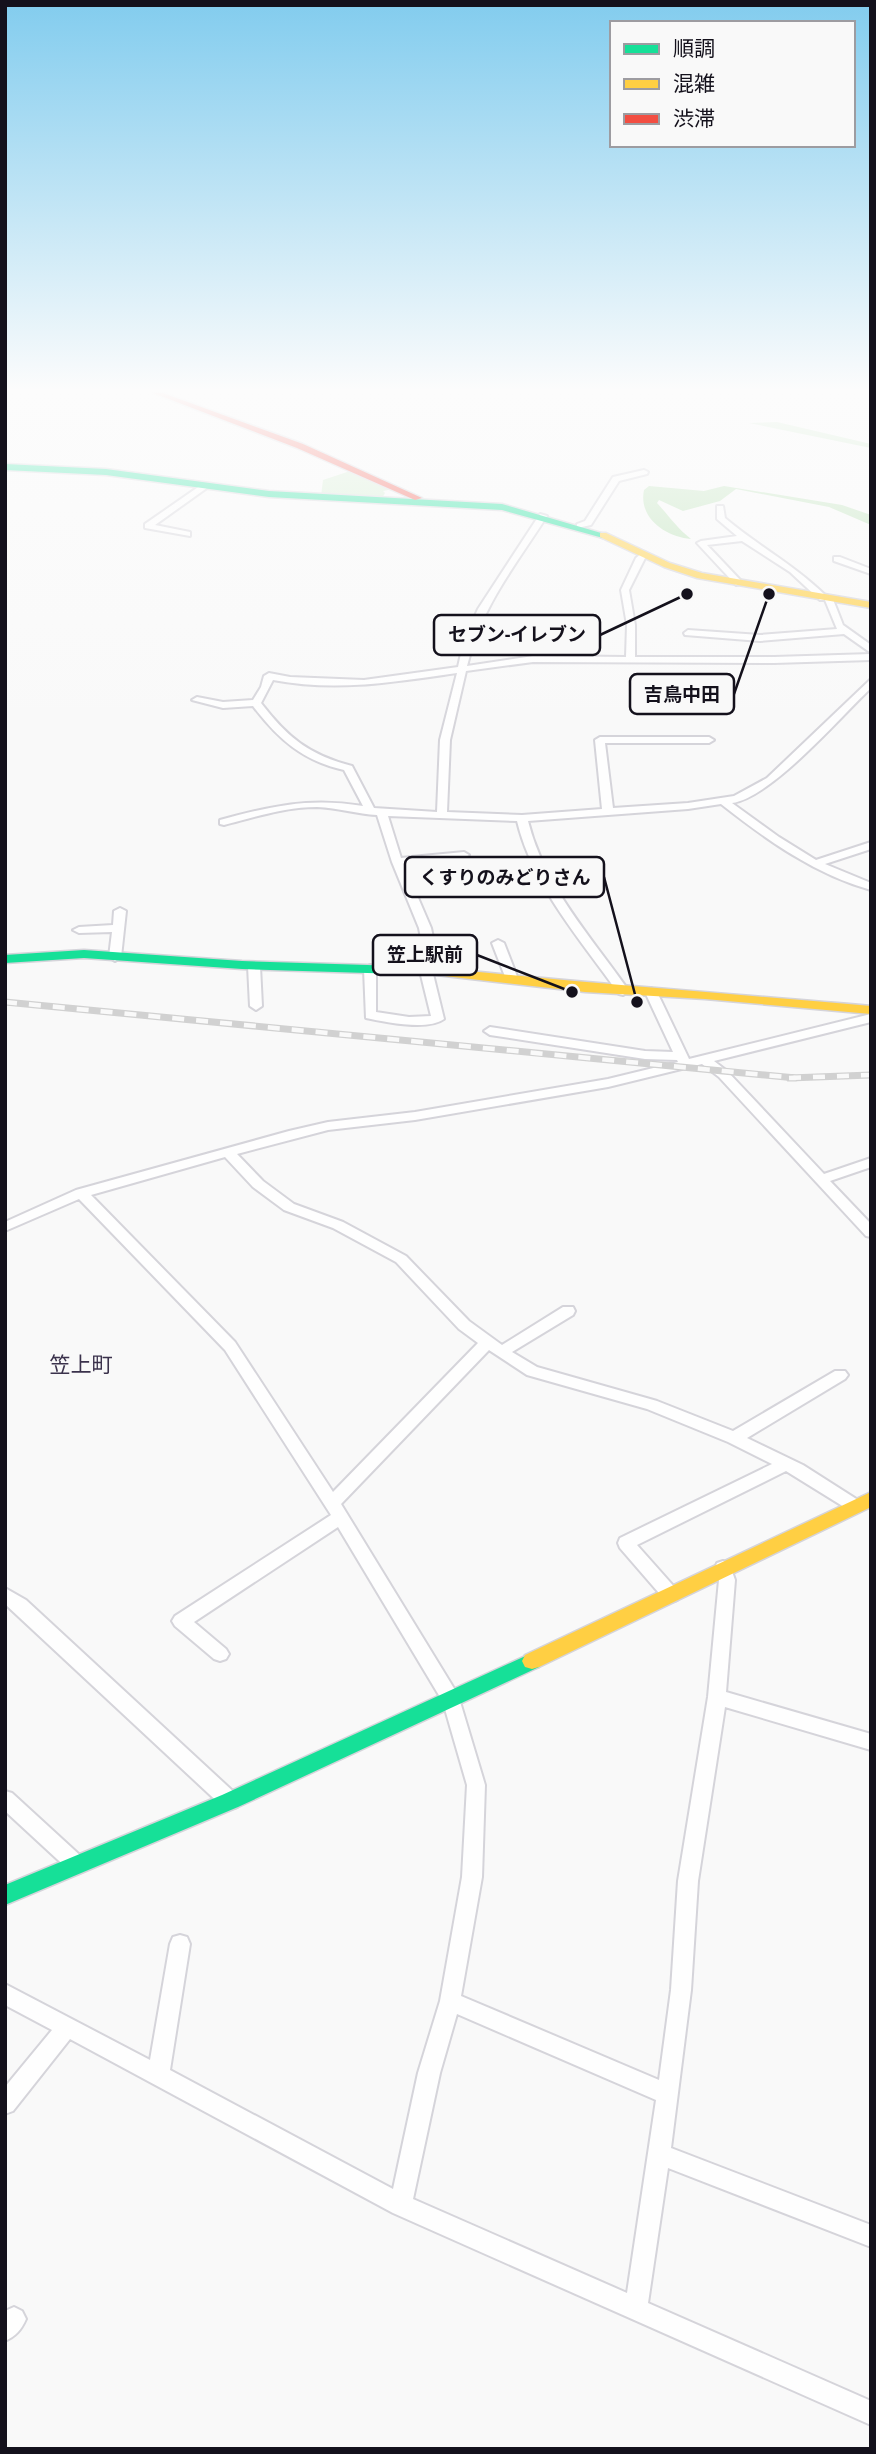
<svg xmlns="http://www.w3.org/2000/svg" width="876" height="2454" font-family="'Archivo Narrow','Noto Sans JP',sans-serif">
<style>
.green{fill:#d1ecce}
.forest{fill:#bde2b9}
.lines{fill:none;stroke-linecap:round;stroke-linejoin:round}
.street-casing{stroke:#d5d4da;stroke-width:4}
.fast-casing{stroke:#d5d4da;stroke-width:3}
.slow-casing{stroke:#d5d4da;stroke-width:3}
.jam-casing{stroke:#d5d4da;stroke-width:3}
.street{fill:#fefefe;fill-rule:evenodd}
.fast{fill:#16e098;fill-rule:evenodd}
.slow{fill:#ffcf43;fill-rule:evenodd}
.jam{fill:#f24e42;fill-rule:evenodd}
.rail-casing{stroke:#d1d1d1;stroke-width:7}
.rail{stroke:#f9f9f9;stroke-width:4.5;stroke-dasharray:12;stroke-linecap:butt}
.labels{text-anchor:middle;dominant-baseline:central;stroke-width:7;stroke-linejoin:round;paint-order:stroke}
.quarter-label{font-size:21px;fill:#3b324c;stroke:#f9f9f9}
.leader{fill:none;stroke:#14111c;stroke-width:2.5}
.callout-dot{fill:#14111c;stroke:#f9f9f9;stroke-width:2.5}
.callout{fill:#f9f9f9;stroke:#14111c;stroke-width:2.5}
.callout-label{font-size:19px;text-anchor:middle;font-weight:bold;fill:#14111c}
</style>
<rect width="100%" height="100%" fill="#f9f9f9"/>
<path class="green" d="M353,470L393,489L383,491L385,493L382,498L321,496L323,480Z"/>
<path class="forest" d="M777,422L871,444V448L749,423Z
M649,486L704,491L724,486L842,505L871,515V525L829,507L736,489L720,501L683,511L659,500L657,503C669,516 677,528 691,539C666,537 638,518 644,490Z"/>
<g class="lines">
<defs>
<path id="street" d="M644,470L648,472L647,474L619,481L591,525L577,528V524L585,521L613,477Z
M204,483L211,485L155,525L190,532V536L145,528V524Z
M717,506H723L725,518C758,546 796,566 827,597H832L843,625L871,645V653L844,634L760,641L685,635L684,633L688,630L760,635L837,629L825,600H820L790,572L742,541L707,545L743,583L736,585L697,543L701,541L737,536L717,519Z
M540,514L547,516C515,566 481,607 467,666L533,656L626,657L627,625L621,590L636,558L643,552L647,554L629,590L635,625V657H774L871,654V660L774,663L533,662L466,671L450,740L447,812L522,815L602,809L595,740L600,737H709L714,740L709,743H605L613,808L688,803L734,796L767,778L871,679V688C840,717 772,797 732,803L779,837L816,860L871,842V849L825,864L871,883V890C814,874 767,840 721,804L688,809L528,821C544,886 591,937 629,991L623,995L619,994C581,940 533,887 517,821L388,816L401,858L464,852L469,855L464,858L404,865L431,928L440,971L433,974L444,1019C428,1031 385,1022 366,1018L364,969L370,965L376,969V1012L409,1017L431,1016L420,971L427,968L419,928L392,862L377,815C358,814 338,808 317,807C285,807 255,817 224,825L220,824V820C271,806 310,797 363,806L344,770C303,761 278,739 253,706L223,708L192,700L197,697L223,702L253,700L261,687L264,676L269,673L290,677L364,680L458,667L464,640L478,609ZM457,673L440,740L437,812L374,808L352,766C309,755 287,737 261,703L273,680C336,692 394,682 457,673Z
M834,557H840L871,569V574L834,561Z
M120,908L126,911L121,957L115,961L109,957L112,932L79,933L73,930L79,927L113,925L114,911Z
M498,940L504,943L518,979L516,982L512,983L506,979L492,943Z
M254,962L260,966L262,1006L256,1010L250,1006L248,966Z
M651,988L657,992L689,1059L871,1014V1022L714,1061L727,1071L824,1174L871,1158V1167L830,1181L871,1224V1237L866,1236L719,1077L702,1064L608,1087L415,1120L328,1130L237,1154L263,1181L294,1204L343,1222L406,1256L469,1321L502,1345L563,1307H573L575,1311L573,1315L512,1352L537,1367L657,1401L733,1431L835,1371H845L848,1375L845,1379L747,1438L803,1465L861,1502L863,1506L861,1510L855,1512L849,1510L786,1471L637,1545L677,1590L680,1595L677,1600L671,1602L665,1600L620,1548L618,1543L620,1538L772,1464L728,1442L647,1409L527,1375L489,1350L341,1504L458,1695L485,1785L482,1877L461,1996L659,2080L671,1990L678,1881L708,1697L719,1580L715,1568L717,1563L723,1561L729,1563L735,1580L726,1692L871,1734V1750L725,1707L698,1881L691,1990L671,2148L871,2225V2247L668,2168L648,2303L871,2401V2425L393,2213L70,2039L13,2111L5,2114V2087L52,2030L5,2005V1984L150,2060L170,1944L173,1937L180,1935L187,1937L190,1944L170,2070L393,2189L418,2073L440,2001L462,1877L467,1785L443,1702L338,1527L194,1622L226,1649L229,1654L226,1659L220,1661L214,1659L175,1626L172,1621L175,1616L331,1515L225,1350L79,1199L5,1231V1222L76,1190L289,1131L328,1122L415,1112L608,1079L678,1062L677,1060L645,1059L490,1035L484,1031L490,1027L645,1051L673,1052L645,992ZM225,1157L253,1187L284,1210L333,1228L396,1262L459,1329L478,1343L333,1492L235,1342L91,1195ZM457,2014L656,2100L627,2293L413,2199L440,2073Z
M5,1588L26,1600L237,1795L239,1801L237,1807L230,1809L223,1807L5,1604Z
M5,1791L12,1793L84,1859L87,1865L84,1871L77,1874L70,1871L5,1811Z
M14,2307L22,2311L26,2319C21,2330 16,2336 5,2341V2311Z"/>
<path id="fast" d="M5,464L106,469L269,491L502,504L608,535L603,538L502,510L269,497L106,475L5,470Z
M84,950L242,961L432,967L439,971L432,975L242,969L84,958L5,963V955Z
M532,1653L539,1655L542,1661L539,1667L238,1807L5,1905V1885L222,1795Z"/>
<path id="slow" d="M600,533H606L670,563L702,573L871,602V608L697,578L664,567L600,537Z
M432,967C578,983 724,993 871,1006V1014L705,999L585,992L427,974L425,971Z
M871,1492V1507L539,1667L532,1669L525,1667L522,1661L525,1655Z"/>
<path id="jam" d="M153,393H163L303,444L422,498L415,500L297,448Z"/>
</defs>
<use href="#street" class="street-casing"/>
<use href="#fast" class="fast-casing"/>
<use href="#slow" class="slow-casing"/>
<use href="#jam" class="jam-casing"/>
<use href="#street" class="street"/>
<use href="#fast" class="fast"/>
<use href="#slow" class="slow"/>
<use href="#jam" class="jam"/>
<defs>
<path id="rail" d="M5,1002L796,1078
M789,1078L871,1075"/>
</defs>
<use href="#rail" class="rail-casing"/>
<use href="#rail" class="rail"/>
</g>
<linearGradient id="sky" x2="0" y2="1"><stop stop-color="#82ccee"/><stop offset="0.53" stop-color="#fcfcfc"/><stop offset="1" stop-color="#fcfcfc" stop-opacity="0"/></linearGradient>
<rect width="876" height="736" fill="url(#sky)"/>
<g class="labels">
<g class="quarter-label">
<text x="81" y="1364">笠上町</text>
</g>
</g>
<path class="leader" d="M687 594L600 635M769 594L734 694M637 1002L604 877M572 992L477 955"/>
<g class="callout-dot">
<circle cx="687" cy="594" r="7"/>
<circle cx="769" cy="594" r="7"/>
<circle cx="637" cy="1002" r="7"/>
<circle cx="572" cy="992" r="7"/>
</g>
<g class="callout">
<rect x="434" y="615" width="166" height="40" rx="7"/>
<rect x="630" y="674" width="104" height="40" rx="7"/>
<rect x="405" y="857" width="199" height="40" rx="7"/>
<rect x="373" y="935" width="104" height="40" rx="7"/>
</g>
<g class="callout-label">
<text x="517" y="641">セブン-イレブン</text>
<text x="682" y="701">吉鳥中田</text>
<text x="505" y="884">くすりのみどりさん</text>
<text x="425" y="961">笠上駅前</text>
</g>
<rect width="876" height="2454" fill="none" stroke="#14111c" stroke-width="14"/>
<rect x="610" y="21" width="245" height="126" fill="#f9f9f9" stroke="#9d9ca1" stroke-width="2"/>
<rect x="624" y="44" width="35" height="10" fill="#16e098" stroke="#9d9ca1" stroke-width="2"/>
<text x="673" y="56" font-size="21" fill="#14111c">順調</text>
<rect x="624" y="79" width="35" height="10" fill="#ffcf43" stroke="#9d9ca1" stroke-width="2"/>
<text x="673" y="91" font-size="21" fill="#14111c">混雑</text>
<rect x="624" y="114" width="35" height="10" fill="#f24e42" stroke="#9d9ca1" stroke-width="2"/>
<text x="673" y="126" font-size="21" fill="#14111c">渋滞</text>
</svg>
